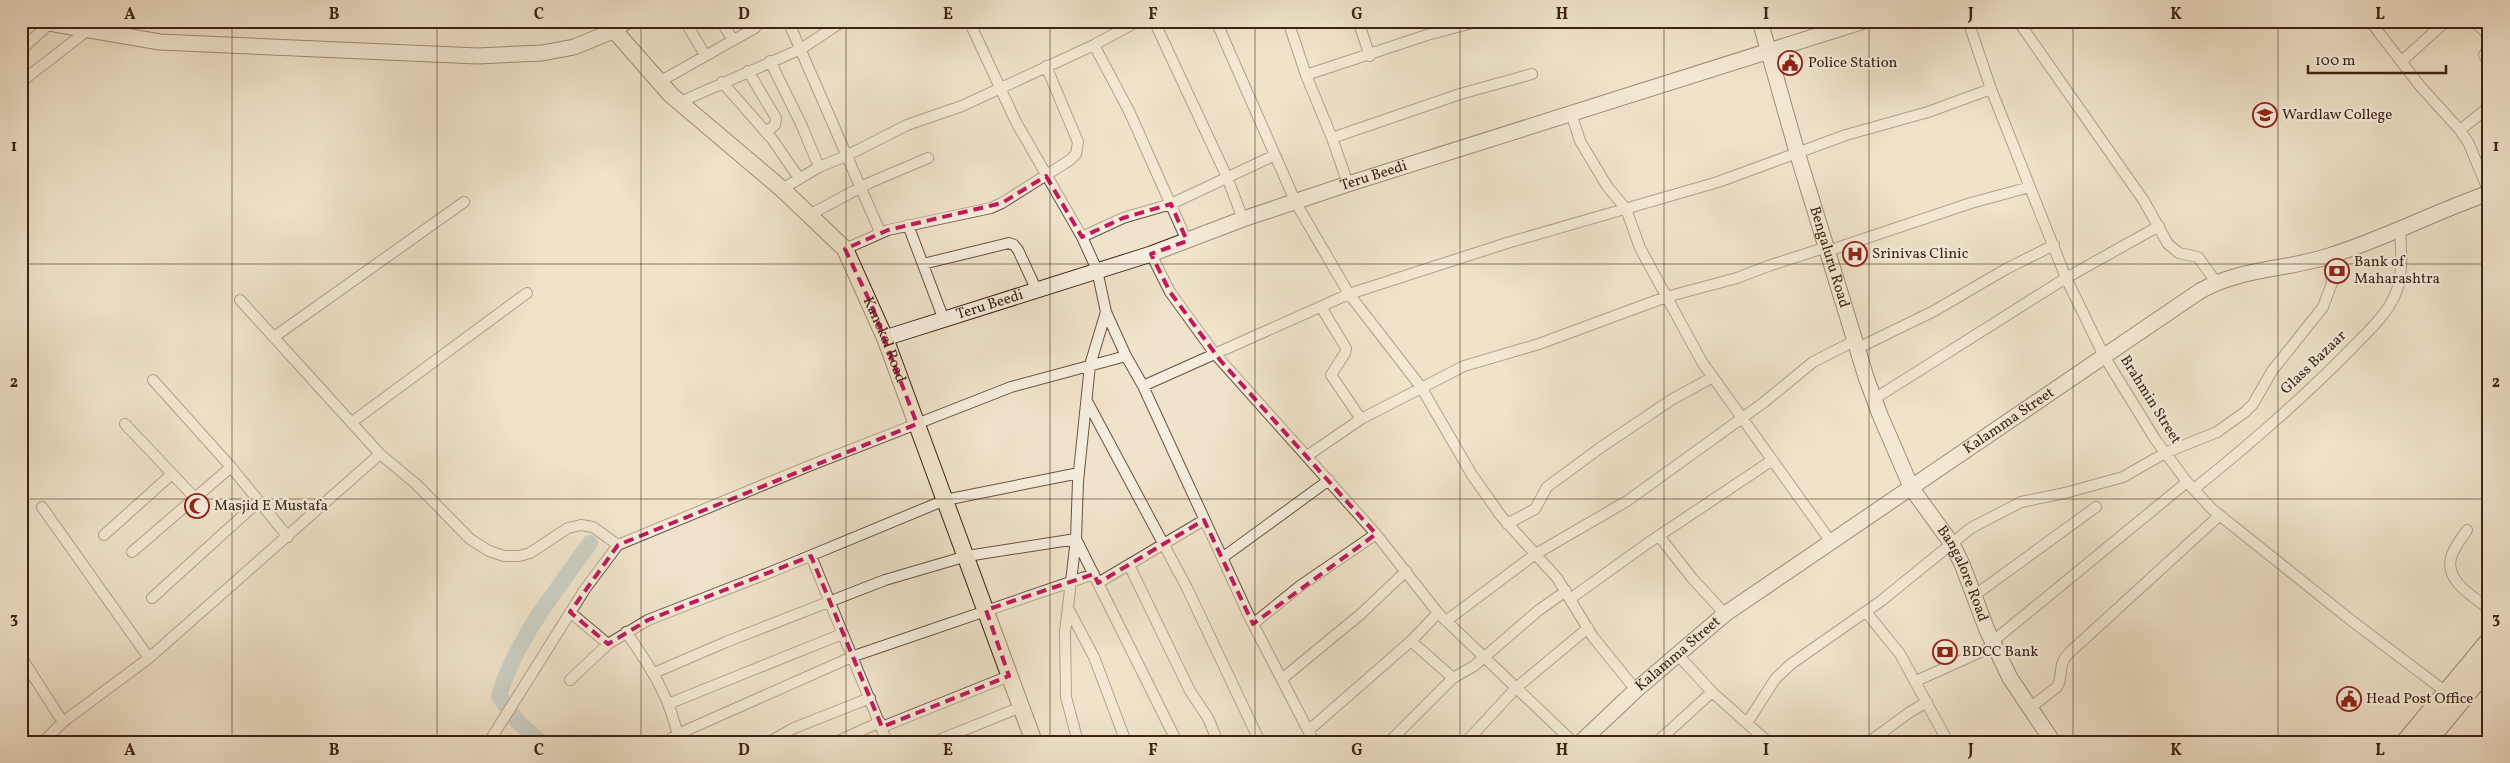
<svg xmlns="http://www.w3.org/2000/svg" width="2510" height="763" font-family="Vollkorn,serif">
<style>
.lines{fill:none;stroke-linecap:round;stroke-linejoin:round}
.river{stroke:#9fbbc1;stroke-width:16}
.street-casing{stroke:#6a5242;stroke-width:12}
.secondary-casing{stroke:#3e2215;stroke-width:17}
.primary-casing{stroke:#3e2215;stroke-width:18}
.highway-casing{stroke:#3e2215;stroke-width:21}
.street{stroke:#f5eddd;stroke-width:10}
.secondary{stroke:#f5eddd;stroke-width:15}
.primary{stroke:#f0e3cb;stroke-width:16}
.highway{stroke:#f0e3cb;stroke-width:19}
.marked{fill:none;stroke:#c2185b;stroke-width:4;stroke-dasharray:10 6;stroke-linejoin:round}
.grid{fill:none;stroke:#3e2215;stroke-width:1;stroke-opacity:0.55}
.labels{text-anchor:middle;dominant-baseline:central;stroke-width:4.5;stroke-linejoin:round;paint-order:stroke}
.poi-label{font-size:15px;fill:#3e2215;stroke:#f5eddd;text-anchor:start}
.street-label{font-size:15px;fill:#3e2215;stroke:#f5eddd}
.neatline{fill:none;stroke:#3e2215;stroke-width:2}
.grid-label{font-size:16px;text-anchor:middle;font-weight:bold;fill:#3e2215}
</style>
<rect width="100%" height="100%" fill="#f0e3cb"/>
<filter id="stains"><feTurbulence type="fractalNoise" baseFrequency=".004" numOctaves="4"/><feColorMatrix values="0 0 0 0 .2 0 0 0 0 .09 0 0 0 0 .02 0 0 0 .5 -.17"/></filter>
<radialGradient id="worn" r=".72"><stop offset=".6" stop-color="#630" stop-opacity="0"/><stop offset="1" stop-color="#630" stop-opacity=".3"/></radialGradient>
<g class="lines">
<path class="river" d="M541,742L518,722L499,696C516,639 556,591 590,543"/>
<defs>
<path id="street" d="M685,21L705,55
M721,21L733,40
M788,21L880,232
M969,21L1016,122L1082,237L1097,270L1106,312L1126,356L1143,386L1249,616L1314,742
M1154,21L1227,177L1243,219
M1216,21L1296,203L1349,294L1421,387L1472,475L1501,516L1557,578L1593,637L1636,690
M1288,21L1306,75
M1358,21L1370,56
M1968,21L1991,89L2066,278L2104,356L2155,439L2187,482L2212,509L2352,621L2450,695
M2018,21L2144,201L2168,244L2179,253L2198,257L2216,282
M2370,21L2420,86L2460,130L2469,144L2489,192
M2474,21L2489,36
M1094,45L1129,111L1187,241
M2489,47L2484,55L2489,63
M21,50L49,24
M770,61L801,124L819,167
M2402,61L2445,22
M748,71L776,118L775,125L766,132
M21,82L88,30
M659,82L755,28
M722,82L772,139L799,178
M680,102L801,49L843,21
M1571,113L1580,141L1607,186L1626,209L1640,248L1702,362L1831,542
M2460,130L2489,107
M1332,138L1460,94L1532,74
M1348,184L1332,138L1306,75L1427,35L1480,21
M782,189L819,167L846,156L907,125L962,106L1094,45L1138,21
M809,215L869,183L928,158
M908,225L944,320
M1082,237L1123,218L1171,204L1275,155
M845,249L888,230L991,208L1002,203L1070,160L1076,154L1078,142L1046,66
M1828,251L1971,203L2030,187
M1151,254L1170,292L1215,354L1376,534L1438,613L1573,742
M923,264L1009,243L1014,245L1018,250L1037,291
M240,300L380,454L416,484L470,539L489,551L504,556H519L530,553L568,528L581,525L593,527L618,545
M1321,307L1346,348L1345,353L1331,375L1361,419
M274,337L464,202
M1858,348L1934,311L2006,269L2054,245
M153,380L231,467L288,537
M1143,386L1349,294L1507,243L1718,182L1846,135L1928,112L1991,89
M1874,399L2066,278L2159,226
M1087,401L1187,588L1260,742
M352,422L527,293
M125,424L195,498
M1307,456L1361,419L1464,366L1539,344L1666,297L1737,278L1768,266L1827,247
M2194,489C2249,445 2302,399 2352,348C2367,332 2386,316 2395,295C2404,275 2401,249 2400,228
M42,507L149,658
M1507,524L1535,509L1547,487L1600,448L1671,400L1713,377
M2467,530C2462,538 2453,548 2451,558C2445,581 2474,597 2489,609
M104,535L172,474
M1659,536L1692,578L1725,614
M132,552L231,467
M811,556L887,742
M1222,558L1329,480
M1129,565L1190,691L1208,718L1218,742
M1098,583L1204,520
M1975,595L2096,507
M152,598L259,501
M1570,599L1648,543L1771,461
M1068,608L1094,657L1126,742
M570,612L608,644
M1866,612L1900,654L1948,742
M1446,621L1534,555L1627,501L1763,403L1813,362L1856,340
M1253,624L1300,586L1376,534
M626,632C650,666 672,700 679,742
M1411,641L1453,678
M1992,642L2187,482
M1678,655L1712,692L1768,742
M21,657L63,722
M654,673L726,642L885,580L967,556L1076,539L1177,742
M1282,679L1362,613L1406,571
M570,680L608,644L648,620L771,572L945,500L1079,473
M1916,681L1994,646
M668,704L842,634
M2030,708L2057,687C2064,675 2057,666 2068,654L2220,515
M1747,723L1776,678L1791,664L1881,601L1971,528L2021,502L2065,493L2123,477L2165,453L2217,432L2245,412L2253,404L2272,371L2323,307L2332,283L2329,256
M882,727L1009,676
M1309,730L1411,641L1438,613
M43,742L63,722L149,658L380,454
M489,742L585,589L618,545L809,466L1011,387L1126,356
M666,742L678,734L854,656L1094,574
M769,742L794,728L870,698
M836,742L880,722
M934,742L1021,707
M1078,742L1066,697L1065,632L1076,539L1078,481L1090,365L1106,312
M1389,742L1453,678L1474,666L1539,610L1566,591
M1466,742L1517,687L1588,628
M1657,742L1712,692
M1869,742L1910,712L1927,702"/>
<g id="secondary">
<path d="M37,21L160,42L478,56L542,53L574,47L613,31L627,21"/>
<path id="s1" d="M1760,21L1797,152L1866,377L1880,415L1912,489L1952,544L1962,564L1987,630L2010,678L2053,742"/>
<path id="s2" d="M885,338L1151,254L1243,219L1348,184L1864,21"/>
<path id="s3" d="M1581,742L1636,690L1725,614L2200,291C2241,268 2286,270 2329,256C2383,239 2435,212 2489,193"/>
</g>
<g id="primary">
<path id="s4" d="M606,21L671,95L782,189L845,249L885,338L1034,742"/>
</g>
<path id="highway" d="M2406,742L2489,642
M2426,742L2489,666"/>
</defs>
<use href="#street" class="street-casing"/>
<use href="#secondary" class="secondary-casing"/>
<use href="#primary" class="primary-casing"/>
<use href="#highway" class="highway-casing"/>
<use href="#street" class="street"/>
<use href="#secondary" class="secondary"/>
<use href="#primary" class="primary"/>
<use href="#highway" class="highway"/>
</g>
<path d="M0 0H2510V763H0ZM1046,176L1082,237L1123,218L1171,204L1187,241L1151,254L1170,292L1220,360L1376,534L1253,624L1204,520L1098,583L1094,574L986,610L1009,676L882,727L811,556L648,620L608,644L570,612L618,545L917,424L871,304L845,249L888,230L1002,203Z" fill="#f0e3cb" fill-opacity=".55" fill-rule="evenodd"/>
<path class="marked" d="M1046,176L1082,237L1123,218L1171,204L1187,241L1151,254L1170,292L1220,360L1376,534L1253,624L1204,520L1098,583L1094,574L986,610L1009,676L882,727L811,556L648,620L608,644L570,612L618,545L917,424L871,304L845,249L888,230L1002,203Z"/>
<path class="grid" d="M232,21V742M437,21V742M641,21V742M846,21V742M1050,21V742M1255,21V742M1460,21V742M1664,21V742M1869,21V742M2073,21V742M2278,21V742M21,264H2489M21,499H2489"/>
<defs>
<symbol id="civic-ring" viewBox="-11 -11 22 22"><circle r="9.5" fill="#f5eddd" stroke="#8f2418" stroke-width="1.5"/><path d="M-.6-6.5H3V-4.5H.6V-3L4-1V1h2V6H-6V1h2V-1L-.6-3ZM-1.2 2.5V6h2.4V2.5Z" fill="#8f2418"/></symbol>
<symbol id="university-ring" viewBox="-11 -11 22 22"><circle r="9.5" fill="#f5eddd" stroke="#8f2418" stroke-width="1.5"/><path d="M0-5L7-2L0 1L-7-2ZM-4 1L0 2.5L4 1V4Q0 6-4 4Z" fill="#8f2418"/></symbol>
<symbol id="hospital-ring" viewBox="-11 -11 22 22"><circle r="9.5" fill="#f5eddd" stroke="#8f2418" stroke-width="1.5"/><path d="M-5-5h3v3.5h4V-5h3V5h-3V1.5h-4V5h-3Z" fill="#8f2418"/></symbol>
<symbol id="bank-ring" viewBox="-11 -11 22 22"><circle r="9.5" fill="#f5eddd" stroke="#8f2418" stroke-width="1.5"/><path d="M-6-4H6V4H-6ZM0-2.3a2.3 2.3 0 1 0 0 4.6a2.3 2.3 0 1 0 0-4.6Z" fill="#8f2418"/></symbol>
<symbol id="mosque-ring" viewBox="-11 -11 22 22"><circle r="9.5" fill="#f5eddd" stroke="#8f2418" stroke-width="1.5"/><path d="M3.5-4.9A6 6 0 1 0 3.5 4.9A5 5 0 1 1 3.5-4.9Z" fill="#8f2418"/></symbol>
</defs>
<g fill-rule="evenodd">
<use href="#civic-ring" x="1776" y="49" width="28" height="28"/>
<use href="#university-ring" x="2251" y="101" width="28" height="28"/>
<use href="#hospital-ring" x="1841" y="240" width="28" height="28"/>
<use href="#bank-ring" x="2323" y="257" width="28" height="28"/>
<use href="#mosque-ring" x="183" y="492" width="28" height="28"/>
<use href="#bank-ring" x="1931" y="638" width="28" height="28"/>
<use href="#civic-ring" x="2335" y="685" width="28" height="28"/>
</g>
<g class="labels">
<g class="poi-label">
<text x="1808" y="63">Police Station</text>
<text x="2282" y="115">Wardlaw College</text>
<text x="1872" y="254">Srinivas Clinic</text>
<text x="2354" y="262">Bank of<tspan x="2354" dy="17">Maharashtra</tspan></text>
<text x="214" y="506">Masjid E Mustafa</text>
<text x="1962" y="652">BDCC Bank</text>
<text x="2366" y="699">Head Post Office</text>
</g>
<g class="street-label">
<text stroke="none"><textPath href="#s2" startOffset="515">Teru Beedi</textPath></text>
<text stroke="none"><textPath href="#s1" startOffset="246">Bengaluru Road</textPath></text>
<text stroke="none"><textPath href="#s2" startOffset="110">Teru Beedi</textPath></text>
<text stroke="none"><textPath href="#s4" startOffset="430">Kanekal Road</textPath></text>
<text transform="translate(2314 363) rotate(-44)">Glass Bazaar</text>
<text transform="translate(2150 400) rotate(58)">Brahmin Street</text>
<text stroke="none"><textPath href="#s3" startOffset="536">Kalamma Street</textPath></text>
<text stroke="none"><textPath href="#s1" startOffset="592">Bangalore Road</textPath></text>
<text stroke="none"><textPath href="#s3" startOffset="131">Kalamma Street</textPath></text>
</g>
</g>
<rect width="2510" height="763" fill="none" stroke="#f0e3cb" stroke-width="55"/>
<path d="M2308 65v8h138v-8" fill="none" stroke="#3e2215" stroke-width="2.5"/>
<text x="2315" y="65" font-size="15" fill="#3e2215" stroke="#f5eddd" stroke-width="4" paint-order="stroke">100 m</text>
<rect x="28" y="28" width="2454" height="708" class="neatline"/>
<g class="grid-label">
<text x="130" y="19">A</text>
<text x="334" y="19">B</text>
<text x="539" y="19">C</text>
<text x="744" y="19">D</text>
<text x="948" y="19">E</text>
<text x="1153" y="19">F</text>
<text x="1357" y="19">G</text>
<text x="1562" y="19">H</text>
<text x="1766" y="19">I</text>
<text x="1971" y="19">J</text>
<text x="2176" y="19">K</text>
<text x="2380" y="19">L</text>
<text x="14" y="151">1</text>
<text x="2496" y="151">1</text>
<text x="14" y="387">2</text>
<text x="2496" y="387">2</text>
<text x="14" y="623">3</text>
<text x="2496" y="623">3</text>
<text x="130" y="755">A</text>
<text x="334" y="755">B</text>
<text x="539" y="755">C</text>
<text x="744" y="755">D</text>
<text x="948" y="755">E</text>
<text x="1153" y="755">F</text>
<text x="1357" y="755">G</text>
<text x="1562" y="755">H</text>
<text x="1766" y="755">I</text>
<text x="1971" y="755">J</text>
<text x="2176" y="755">K</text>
<text x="2380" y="755">L</text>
</g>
<rect width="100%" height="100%" filter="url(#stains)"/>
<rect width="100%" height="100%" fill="url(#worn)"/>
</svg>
